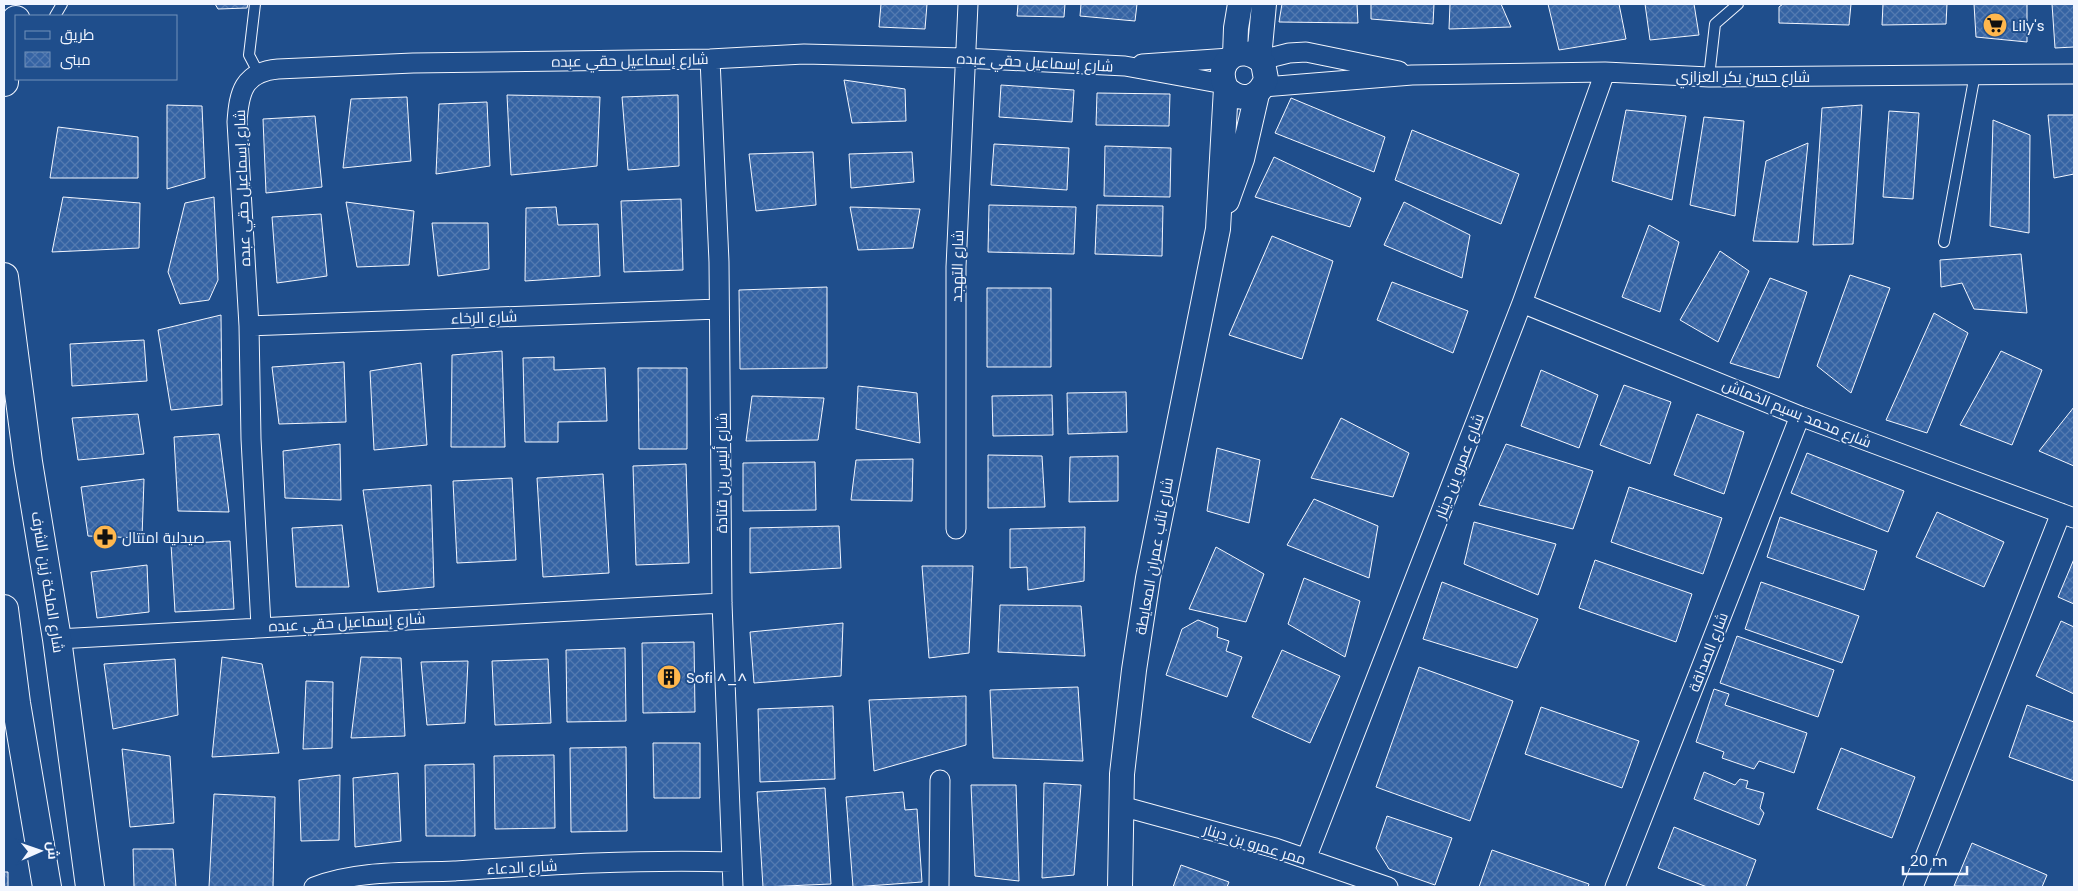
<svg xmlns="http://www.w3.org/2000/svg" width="2078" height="891" font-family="Poppins,Cairo,sans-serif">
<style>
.building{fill:url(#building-cross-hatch);stroke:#f2f6ff}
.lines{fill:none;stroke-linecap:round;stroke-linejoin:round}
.service-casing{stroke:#f2f6ff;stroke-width:12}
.minor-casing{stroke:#f2f6ff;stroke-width:21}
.tertiary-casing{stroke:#f2f6ff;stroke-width:26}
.secondary-casing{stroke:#f2f6ff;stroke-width:30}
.motorway-casing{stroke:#f2f6ff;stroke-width:30}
.service{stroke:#1f4e8c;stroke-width:10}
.minor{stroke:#1f4e8c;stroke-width:19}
.tertiary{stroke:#1f4e8c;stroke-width:24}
.secondary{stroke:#1f4e8c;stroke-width:28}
.motorway{stroke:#1f4e8c;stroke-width:28}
.labels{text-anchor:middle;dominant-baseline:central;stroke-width:4;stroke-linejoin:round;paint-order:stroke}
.poi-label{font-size:15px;fill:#f2f6ff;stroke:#1f4e8c;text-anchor:start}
.street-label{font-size:15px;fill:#f2f6ff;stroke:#1f4e8c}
</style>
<defs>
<pattern id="building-cross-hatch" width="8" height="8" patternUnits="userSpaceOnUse" patternTransform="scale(1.25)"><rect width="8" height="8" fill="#3563a3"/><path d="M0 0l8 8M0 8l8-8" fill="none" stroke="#537ab1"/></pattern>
</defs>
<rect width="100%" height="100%" fill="#1f4e8c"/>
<path class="building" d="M215,4H248L247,8L218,9Z
M881,4H927L925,29L879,27Z
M1018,4H1065L1064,17L1017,16Z
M1081,4H1137L1135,21L1080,16Z
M1282,4H1357L1358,23L1279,22Z
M1371,4H1434L1433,24L1371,19Z
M1450,4H1501L1511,27L1449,29Z
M1548,4H1619L1626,39L1559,50Z
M1645,4H1694L1699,35L1650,40Z
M1783,4H1851L1849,25L1779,23V7Z
M1883,4H1947L1946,24L1882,25Z
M1974,4H2027V42L1976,37Z
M2052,4H2074V47L2055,48Z
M844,80L905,89L906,121L852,123Z
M1001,85L1074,90L1072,122L999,117Z
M1097,93L1170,94L1169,126L1096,125Z
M507,95L600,97L597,166L511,175Z
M678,95L679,166L628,170L622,97Z
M407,97L411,161L343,168L351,99Z
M1291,98L1385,137L1374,172L1275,133Z
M487,102L490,166L436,174L439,104Z
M167,105L202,106L205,178L167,189Z
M1862,105L1853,244L1813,245L1822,108Z
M1626,110L1686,116L1672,200L1612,181Z
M1889,111L1919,113L1913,199L1883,197Z
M2048,115H2074V174L2054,178Z
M315,116L322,187L266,193L263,119Z
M1704,117L1744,121L1735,216L1690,205Z
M1993,120L2030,135L2029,233L1990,226Z
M58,127L138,137V178H50Z
M1412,130L1519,174L1501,224L1395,180Z
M1808,143L1798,242L1753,241L1766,161Z
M994,144L1069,148L1067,190L991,185Z
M1105,146L1171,148L1170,197L1104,196Z
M813,152L816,205L756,211L749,154Z
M912,152L914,182L851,188L849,154Z
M1274,157L1361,198L1350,227L1255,197Z
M63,197L140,203L139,248L52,252Z
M214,197L218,280L209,300L180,304L168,272L185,203Z
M681,199L683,270L624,272L621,201Z
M346,202L414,211L409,265L357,267Z
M1404,202L1470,235L1462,278L1384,245Z
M989,205L1076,207L1074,254L988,252Z
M1097,205L1163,206L1162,256L1095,254Z
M556,207L558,225L598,224L600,276L525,281L526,208Z
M850,207L920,209L913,248L858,250Z
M321,214L327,276L277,283L272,217Z
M432,223H488L489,269L438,276Z
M1649,225L1679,242L1660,312L1622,297Z
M1272,236L1333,261L1302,359L1229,335Z
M1720,251L1749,271L1718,342L1680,320Z
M2021,254L2027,313L1974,309L1962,283L1941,287L1940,260Z
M1850,275L1890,288L1851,393L1817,366Z
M1770,278L1807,292L1779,378L1730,363Z
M1392,282L1468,311L1453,353L1377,320Z
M827,287V368L740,369L739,290Z
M987,288H1051V367H987Z
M1934,313L1968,333L1927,433L1886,420Z
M221,315L222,405L171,410L158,330Z
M144,340L147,381L72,386L70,344Z
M502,351L505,447H451L452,355Z
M2001,351L2042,370L2012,445L1960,425Z
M554,357V370L605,368L607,421L558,422V442H525L523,358Z
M344,362L346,422L279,424L272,367Z
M421,363L427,445L374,450L370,371Z
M638,368H687V449H639Z
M1541,370L1598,395L1579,448L1521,426Z
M1624,385L1671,402L1650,464L1600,445Z
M858,386L917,393L920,443L856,429Z
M1126,392L1127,432L1068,434L1067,393Z
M1052,395L1053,435L993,436L992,396Z
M752,396L824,398L818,440L746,441Z
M2074,407V466L2039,451Z
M138,414L144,454L78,460L72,418Z
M1697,414L1744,432L1724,494L1674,475Z
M1341,418L1409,453L1393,497L1311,478Z
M219,434L229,512L178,511L174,437Z
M340,444L341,500L285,498L283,451Z
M1506,444L1593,471L1573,529L1479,505Z
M1217,448L1260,460L1249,523L1207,511Z
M1807,453L1904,491L1888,532L1791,493Z
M988,455L1042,456L1045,507L988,508Z
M1118,456V501L1069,502L1070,457Z
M913,459L912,501L851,500L856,460Z
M815,462L816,510L743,511V463Z
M686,464L689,563L636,565L633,466Z
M603,474L609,573L543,577L537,478Z
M512,478L516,560L457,563L453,481Z
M144,479L142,538L88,536L81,487Z
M431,485L434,587L378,592L363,490Z
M1629,487L1722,518L1703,574L1611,542Z
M1314,499L1378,526L1369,578L1287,545Z
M1937,512L2004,542L1984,587L1916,557Z
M1780,517L1877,551L1864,590L1767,557Z
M1474,522L1556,544L1538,595L1464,564Z
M342,525L349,587H296L292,528Z
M839,526L841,568L750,573V528Z
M1085,527L1084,581L1028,590L1027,567L1010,568V529Z
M230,541L234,609L175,612L171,544Z
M1216,547L1264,574L1246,622L1189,609Z
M2074,559V604L2058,597Z
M1595,560L1692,594L1676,642L1579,608Z
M147,565L149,612L97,618L91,572Z
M922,566H973L969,653L929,658Z
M1304,578L1360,601L1345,657L1288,624Z
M1442,582L1538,619L1517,668L1423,639Z
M1761,582L1859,616L1842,663L1745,629Z
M1000,605L1081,606L1085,656L998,652Z
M1198,620L1218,628L1217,637L1229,641L1226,651L1242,657L1227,697L1166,675L1182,629Z
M2061,621L2074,627V694L2036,676Z
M843,623L841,676L754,683L750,632Z
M1737,636L1834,670L1818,717L1720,683Z
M694,642L695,712L643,713L642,643Z
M625,648L626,721L567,722L566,650Z
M1282,650L1340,676L1310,743L1252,717Z
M222,657L262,664L279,753L212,757Z
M361,657L401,658L405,736L351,738Z
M175,659L178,715L113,729L104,664Z
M548,659L551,723L495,725L492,661Z
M468,661L465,723L427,725L421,662Z
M1419,667L1513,701L1470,821L1376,787Z
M306,681L333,682L332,748L303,749Z
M1078,687L1083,761L993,758L990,690Z
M1714,689L1729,694L1725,705L1807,733L1794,773L1759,761L1754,769L1722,758L1724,752L1696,742Z
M966,696V745L874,771L869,700Z
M2027,705L2074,722V781L2009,757Z
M833,706L835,779L760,782L758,709Z
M1541,707L1639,741L1622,788L1525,754Z
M653,743H700V798H654Z
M626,747L627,831L571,832L570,748Z
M1841,748L1915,777L1892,838L1817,809Z
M122,749L170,756L174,823L130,827Z
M554,755L555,828L495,829L494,756Z
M474,764L475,836H426L425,765Z
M1704,772L1735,785L1740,779L1748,781L1746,788L1764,793L1760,808L1764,813L1759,825L1694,799Z
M398,773L401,841L355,847L353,778Z
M340,775L339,840L301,841L299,780Z
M1044,783L1081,785L1074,875L1042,878Z
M971,785H1016L1019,881L975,876Z
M825,788L831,884L763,887L757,792Z
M903,792L905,810L917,809L922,882L853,887L846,797Z
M214,794L275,797L273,887H209Z
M1387,816L1452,838L1435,885L1389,869L1376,848Z
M1674,827L1756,860L1746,887H1707L1658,868Z
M1972,843L2047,875L2042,887L1954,886Z
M133,849H173L176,887H134Z
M1492,850L1589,884L1588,887H1479Z
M1181,865L1229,882L1227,887H1173Z
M4,872H8V887H4Z"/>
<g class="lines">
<defs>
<path id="service" d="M255,4L249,55L259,74
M55,16L62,4
M1709,77L1715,24L1738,4
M1944,242L1975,74"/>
<path id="minor" d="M710,59L719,262L722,603L733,887
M1261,60L1289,53L1306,52L1399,71
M1142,64L1230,58
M1263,87L1412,75L1605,72L1709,77L2074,74
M1522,303L1800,416L2074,518
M249,326L719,309
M956,529V267L968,4
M261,626L251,439L249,326L237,122C239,93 243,72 278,69L413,63L710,59L804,54L964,58L1125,66L1224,84
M57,639L722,603
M1121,806L1275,848L1388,887
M1306,859L1522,303L1605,72
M314,887C356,870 409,873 454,871C547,865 639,859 732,862
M939,887L940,780
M1615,887L1800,416
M1913,887L2061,513"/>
<path id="tertiary" d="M1235,55L1236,28L1240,4
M1259,58L1264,4
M1227,201L1242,159L1257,94
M1120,887L1122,774L1134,670L1148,578L1218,229L1226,88C1213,60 1242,41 1263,63L1266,79C1259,99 1241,103 1226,88"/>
<path id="secondary" d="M4,277L28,462L57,639L90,887
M4,609L16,703L47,887"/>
<path id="motorway" d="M4,82L5,65L16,20"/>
</defs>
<use href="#service" class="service-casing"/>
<use href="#minor" class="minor-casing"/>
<use href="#tertiary" class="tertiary-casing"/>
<use href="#secondary" class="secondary-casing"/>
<use href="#motorway" class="motorway-casing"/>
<use href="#service" class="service"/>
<use href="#minor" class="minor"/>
<use href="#tertiary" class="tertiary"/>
<use href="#secondary" class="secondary"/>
<use href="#motorway" class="motorway"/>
</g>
<defs>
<symbol id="supermarket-disc" viewBox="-11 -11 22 22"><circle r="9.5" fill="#ffb74d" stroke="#1f4e8c"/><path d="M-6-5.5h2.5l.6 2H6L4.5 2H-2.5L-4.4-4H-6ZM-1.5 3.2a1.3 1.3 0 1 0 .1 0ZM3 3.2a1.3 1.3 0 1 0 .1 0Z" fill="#111"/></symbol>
<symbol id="pharmacy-disc" viewBox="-11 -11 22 22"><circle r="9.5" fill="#ffb74d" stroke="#1f4e8c"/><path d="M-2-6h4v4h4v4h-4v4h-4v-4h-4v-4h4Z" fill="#111"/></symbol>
<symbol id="building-disc" viewBox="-11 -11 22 22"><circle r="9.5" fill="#ffb74d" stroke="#1f4e8c"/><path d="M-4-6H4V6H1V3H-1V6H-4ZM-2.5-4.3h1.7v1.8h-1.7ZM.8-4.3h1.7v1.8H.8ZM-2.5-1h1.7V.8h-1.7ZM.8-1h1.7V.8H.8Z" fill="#111"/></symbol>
</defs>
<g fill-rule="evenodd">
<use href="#supermarket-disc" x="1981" y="11" width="28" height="28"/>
<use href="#pharmacy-disc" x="91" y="523" width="28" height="28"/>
<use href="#building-disc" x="655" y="663" width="28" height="28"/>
</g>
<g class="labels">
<g class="poi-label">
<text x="2012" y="25">Lily's</text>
<text x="122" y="537">صيدلية امتتال</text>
<text x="686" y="677">Sofi ^_^</text>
</g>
<g class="street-label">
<text transform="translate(630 60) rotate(-1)">شارع إسماعيل حقي عبده</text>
<text transform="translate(1035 62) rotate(3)">شارع إسماعيل حقي عبده</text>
<text x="1743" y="76">شارع حسن بكر العزازي</text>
<text transform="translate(242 188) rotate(-92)">شارع إسماعيل حقي عبده</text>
<text transform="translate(957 266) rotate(-89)">شارع التهجد</text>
<text transform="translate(484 317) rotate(-2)">شارع الرخاء</text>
<text transform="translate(1797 413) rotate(22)">شارع محمد بسيم الخماش</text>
<text transform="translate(1459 466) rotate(-69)">شارع عمرو بن دينار</text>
<text transform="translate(721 473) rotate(-90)">شارع أنيس بن قتادة</text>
<text transform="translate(1154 556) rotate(-80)">شارع نائب عمران المعايطة</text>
<text transform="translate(48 582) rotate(81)">شارع الملكة زين الشرف</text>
<text transform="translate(347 622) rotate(-3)">شارع إسماعيل حقي عبده</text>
<text transform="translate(1708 652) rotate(-69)">شارع الصداقة</text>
<text transform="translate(1255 844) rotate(17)">ممر عمرو بن دينار</text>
<text transform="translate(522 867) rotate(-3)">شارع الدعاء</text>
</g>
</g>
<rect width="2078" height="891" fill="none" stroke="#f2f6ff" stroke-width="10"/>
<rect x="15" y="15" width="162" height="65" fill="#1f4e8c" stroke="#7391ba"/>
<rect x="25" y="31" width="25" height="8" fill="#1f4e8c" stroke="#7391ba"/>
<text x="60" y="40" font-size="15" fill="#f2f6ff">طريق</text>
<rect x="25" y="52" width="25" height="15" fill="url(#building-cross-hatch)" stroke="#7391ba"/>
<text x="60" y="65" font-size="15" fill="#f2f6ff">مبنى</text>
<g transform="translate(40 851) rotate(88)" stroke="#1f4e8c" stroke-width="4" paint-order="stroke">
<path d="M0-4L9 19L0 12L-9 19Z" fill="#f2f6ff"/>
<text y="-8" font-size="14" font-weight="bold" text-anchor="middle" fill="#f2f6ff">ش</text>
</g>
<path d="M1903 866v8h64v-8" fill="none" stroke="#f2f6ff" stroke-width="2.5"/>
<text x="1910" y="866" font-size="15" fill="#f2f6ff" stroke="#1f4e8c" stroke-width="4" paint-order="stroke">20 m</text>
</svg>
